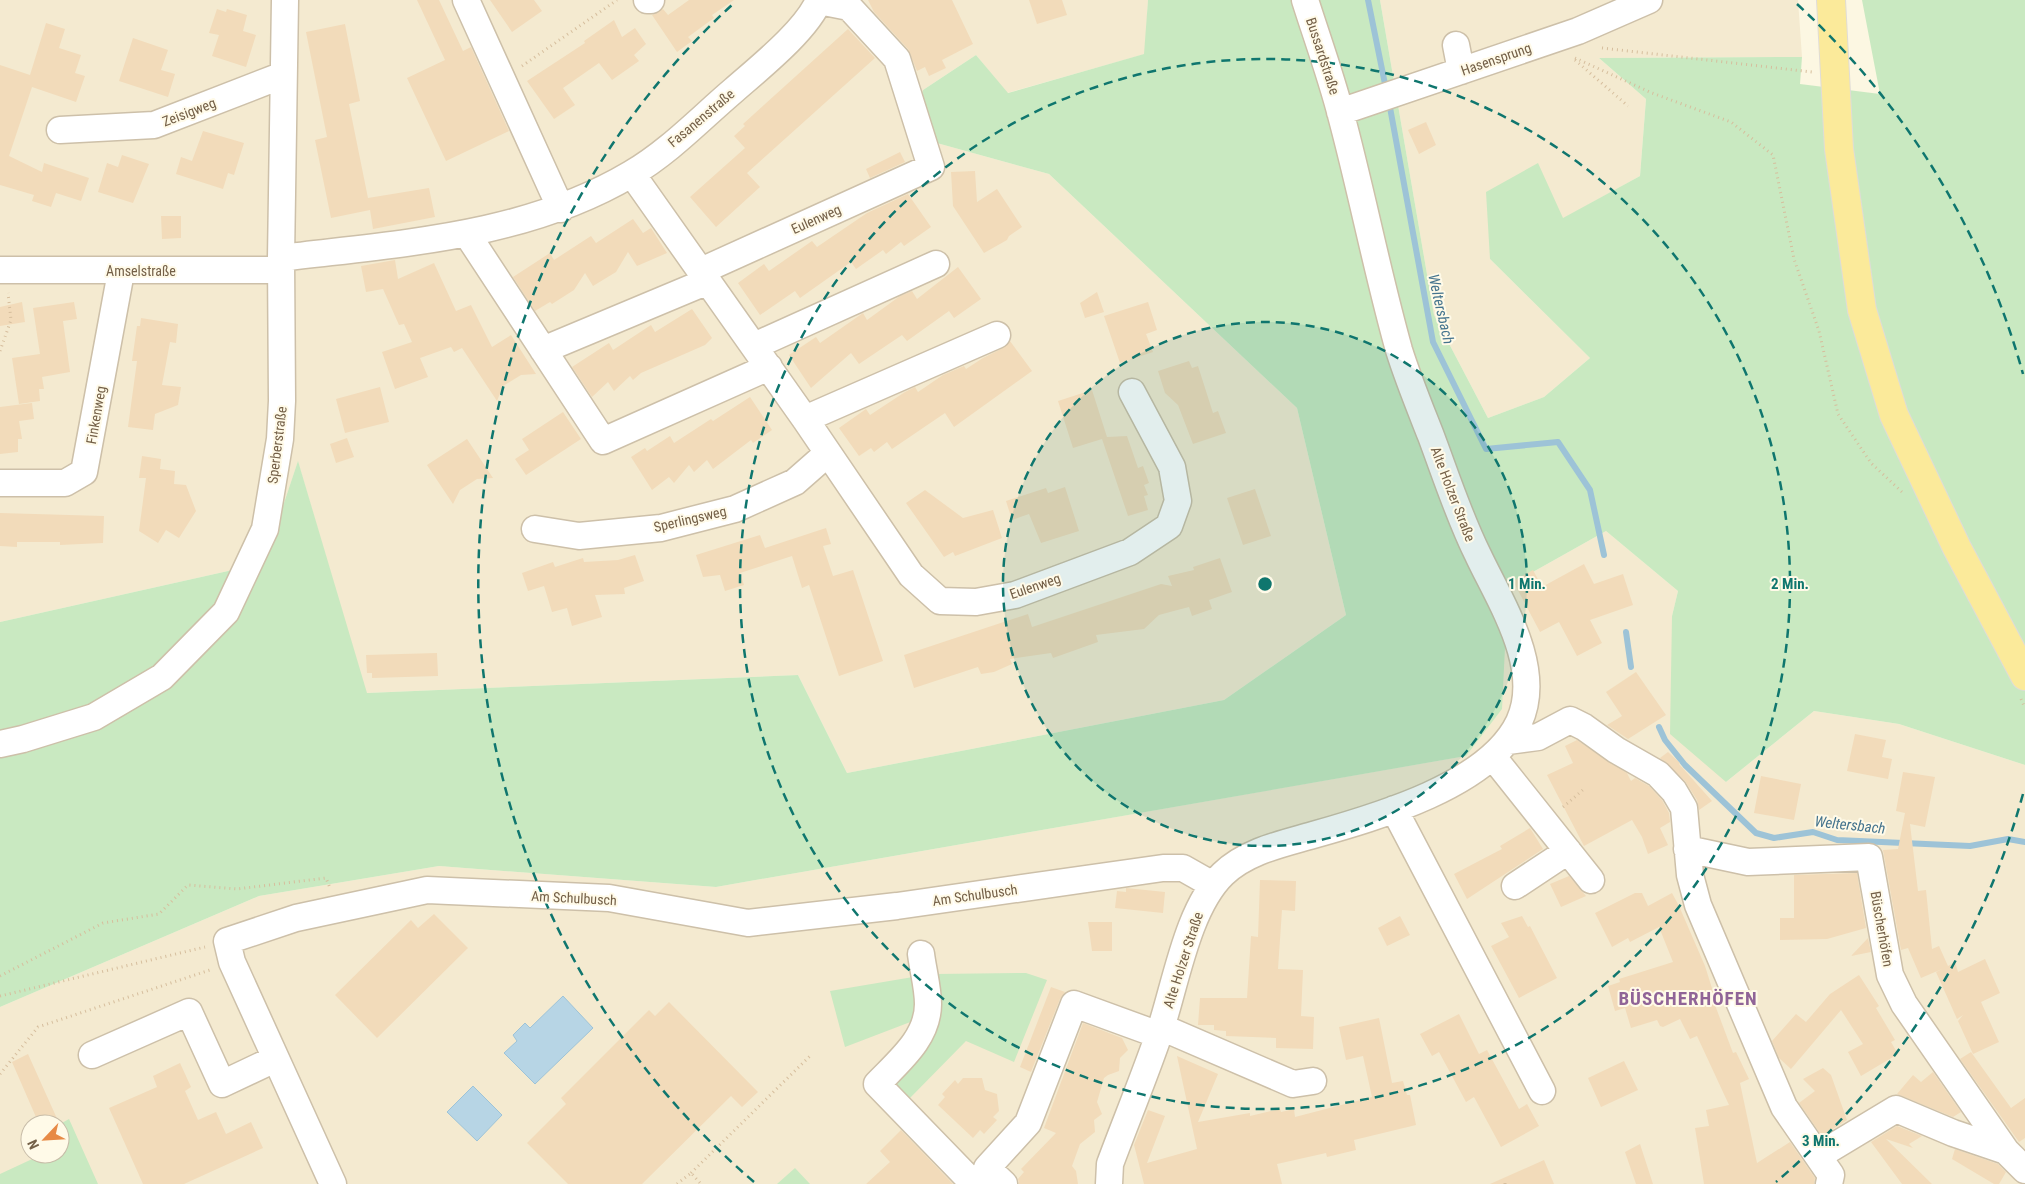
<svg xmlns="http://www.w3.org/2000/svg" width="2025" height="1184" font-family="'Roboto Condensed',sans-serif">
<style>
.residential{fill:#f4ead0;fill-rule:evenodd}
.green{fill:#c9e9c1}
.water{fill:#b7d5e5;stroke:#9dc3d7}
.lines{fill:none;stroke-linecap:round;stroke-linejoin:round}
.stream{stroke:#9dc3d7;stroke-width:6}
.building{fill:#f2dbba}
.minor-casing{stroke:#cdc0a9;stroke-width:29}
.major-casing{stroke:#e0dcd7;stroke-width:30}
.path{stroke:#d6be9d;stroke-width:3;stroke-dasharray:1 4;stroke-linecap:butt}
.minor{stroke:#fff;stroke-width:26}
.major{stroke:#fbea9a;stroke-width:28}
.ring{fill:none;stroke:#0f766e;stroke-width:2.5;stroke-dasharray:9 6}
.labels{text-anchor:middle;dominant-baseline:central;stroke-width:4;stroke-linejoin:round;paint-order:stroke}
.street-label{font-size:14px;fill:#746048;stroke:#fffae8}
.water-label{font-size:15px;font-style:italic;fill:#45748e;stroke:#fffae8}
.district-label{font-size:19px;font-weight:bold;letter-spacing:1px;fill:#906497;stroke:#fffae8}
.centre{fill:#0f766e;stroke:#fffae8;stroke-width:2.5}
.ring-label{font-size:15px;text-anchor:middle;font-weight:bold;fill:#0f766e;stroke:#fffae8;stroke-width:4;stroke-linejoin:round;paint-order:stroke}
</style>
<rect width="100%" height="100%" fill="#fcf7e2"/>
<path class="residential" d="M0,0H1148L1145,54L1007,93L976,55L923,90L926,140L1049,174L1297,408L1346,615L1224,700L847,773L798,675L366,693L298,462L264,563L0,622Z
M1380,0H1798L1802,57L1599,58L1646,99L1640,176L1490,259L1590,358L1544,397L1488,418L1434,315Z
M1606,531L1678,591L1672,616L1726,782L1814,711L1899,724L2025,765V1184H0V1007L259,896L439,866L716,887L1465,756L1508,586ZM30,1124H60V1154H30Z"/>
<path class="green" d="M1148,0H1380L1434,315L1488,418L1544,397L1590,358L1490,259L1486,192L1538,163L1563,218L1640,176L1646,99L1599,58L1802,57L1800,84L1880,94L1862,0H2025V765L1899,724L1814,711L1726,782L1670,734L1672,616L1678,591L1606,531L1508,586L1502,709L1466,756L716,887L439,866L259,896L0,1007V622L264,563L298,461L367,693L798,675L847,773L1224,700L1346,615L1297,408L1049,174L926,140L919,105L923,90L976,55L1008,93L1144,54Z
M1026,973L1047,980L1014,1062L966,1041L909,1099L891,1080L935,974Z
M913,977L918,1009L913,1021L845,1047L830,991Z
M69,1119L98,1184H0V1174L43,1154H60V1124Z
M795,1168L810,1184H777Z"/>
<path class="water" d="M563,996L593,1028L535,1084L504,1053L517,1041L513,1035L525,1023L530,1028Z
M473,1086L502,1115L477,1141L447,1112Z"/>
<g class="lines">
<path class="stream" d="M1368,0L1386,89
M1389,102L1433,342L1486,449L1558,442L1590,490L1604,555
M1626,632L1631,667
M1659,727L1665,740L1685,765L1756,833L1774,838L1813,832L1837,840L1970,846L2008,839L2025,842"/>
</g>
<path class="building" d="M417,0H439L463,51L471,47L509,131L446,161L407,78L445,60Z
M490,0H534L542,11L512,32Z
M689,0H734L712,15L714,18L688,37L692,41L677,52L652,15L663,9L668,15Z
M868,0H952L973,44L942,60L946,68L929,76L925,67L917,71L908,49L874,12Z
M1029,0H1062L1067,15L1037,24Z
M217,9L226,12L227,9L247,15L243,31L256,35L246,67L212,56L219,35L209,33Z
M614,20L622,37L635,28L646,44L634,55L639,61L612,80L599,63L563,88L575,105L554,119L527,81L585,43L584,41Z
M46,23L65,29L59,48L81,55L75,73L85,76L76,102L32,87L9,156L42,172L44,163L89,178L81,201L56,193L51,207L32,201L34,195L0,185V65L30,75Z
M345,24L360,101L349,104L370,208L368,198L429,188L435,217L373,229L370,210L331,218L315,140L327,137L306,32Z
M848,29L875,58L747,173L760,187L716,227L690,197L745,148L734,136L745,126L743,124Z
M133,38L168,50L161,70L175,74L168,97L119,81Z
M1426,122L1436,145L1419,154L1408,130Z
M203,131L244,143L234,175L228,173L223,189L176,174L181,157L192,161Z
M900,152L905,162L870,178L866,169Z
M122,155L149,164L133,203L98,192L107,163L118,167Z
M975,171L977,202L997,189L1022,227L1009,236L1007,240L984,253L953,206L951,172Z
M908,194L931,227L904,246L901,242L886,254L883,250L856,269L851,262L800,298L795,291L760,315L738,283L764,264L769,271L812,241L817,247L867,213Z
M161,216H181V238L162,239Z
M633,219L643,233L651,228L667,253L637,266L628,252L616,272L593,286L585,273L574,290L552,304L550,302L535,311L513,277L550,253L554,260L591,236L596,243Z
M395,260L398,279L434,263L456,311L471,305L492,347L511,335L536,374L521,375L503,386L497,401L462,348L454,352L451,347L420,358L428,377L395,389L382,352L412,342L404,324L399,325L383,289L366,292L361,266Z
M958,267L981,299L954,318L949,311L907,341L902,335L859,364L851,353L811,388L789,355L816,337L820,343L863,313L867,320L900,296L912,291L917,299Z
M1097,292L1104,312L1085,318L1080,303Z
M22,302L25,322L0,326V307Z
M74,302L77,319L63,321L70,372L42,377L44,389H39L40,401L19,404L12,358L40,354L33,308Z
M1148,302L1157,330L1146,334L1153,352L1120,363L1104,316Z
M692,309L712,338L705,345L641,373L633,380L630,376L614,391L608,382L592,397L572,367L609,343L613,350L651,325L655,332Z
M141,318L178,324L176,343L170,342L162,385L181,387L178,405L155,414L153,430L128,427L137,361H132L137,326H140Z
M1010,341L1032,371L954,427L945,413L892,449L887,442L874,452L871,448L859,456L839,428L866,409L870,415L905,392L915,387L918,392L943,375L964,366L966,369L983,358L1003,348Z
M1189,361L1192,368L1198,366L1213,413L1218,411L1226,433L1193,444L1178,405L1165,393L1158,371Z
M380,387L389,422L345,433L336,399Z
M1092,390L1107,437L1127,436L1138,468L1143,466L1149,483L1144,485L1148,495L1144,496L1148,510L1128,516L1102,439L1073,448L1058,401Z
M750,397L772,430L753,443L751,440L713,469L707,460L694,472L689,465L674,483L669,477L652,490L631,457L645,448L647,451L670,436L674,443L711,419L713,421Z
M32,403L34,419L19,421L22,439H18V452L0,454V407Z
M563,412L581,439L526,475L515,459L529,450L522,439Z
M347,438L354,457L336,463L330,444Z
M467,439L493,478L477,479L460,490L453,504L427,465Z
M142,456L161,459L160,469L175,471L174,484L186,485L196,511L179,538L166,530L158,543L139,531L146,478H139Z
M1065,487L1079,531L1041,543L1029,514L1012,520L1006,501L1046,488L1048,493Z
M1255,489L1271,536L1243,545L1227,498Z
M925,490L963,518L993,510L1002,538L955,556L953,552L944,557L906,503Z
M0,513L104,516L103,543L60,545V542H17V547L0,546Z
M826,528L831,544L823,546L833,576L853,570L883,661L839,676L809,585L802,588L792,556L740,573L744,585L725,591L720,575L703,577L696,555L760,535L765,548Z
M635,555L644,581L624,588L625,594L595,595L602,617L572,626L567,608L552,612L544,586L528,591L522,573L553,562L555,567L583,558L584,562L618,560Z
M1220,558L1232,592L1209,600L1212,609L1192,616L1189,607L1170,612L1159,615L1144,629L1096,635L1098,642L1053,658L1051,653L1010,659L1012,664L994,672L981,674L978,667L914,688L904,655L1028,614L1032,627L1161,584L1172,586L1168,576L1194,570L1193,567Z
M1584,564L1594,584L1623,574L1633,605L1590,620L1602,643L1577,656L1559,622L1540,632L1513,581L1533,570L1542,587Z
M437,653L438,676L372,678V673H367L366,655Z
M1636,672L1666,715L1628,739L1607,725L1622,716L1606,692Z
M1855,734L1886,740L1882,757L1892,759L1888,779L1847,771Z
M1577,740L1627,773L1631,781L1635,778L1649,786L1662,800L1669,813L1670,822L1660,828L1668,845L1648,854L1642,837L1632,820L1584,846L1547,775L1573,763L1565,746Z
M1668,752L1680,763L1679,764L1712,801L1699,810L1697,800L1685,781L1660,758Z
M1903,772L1935,777L1925,827L1910,824L1918,891L1926,890L1932,949L1939,946L1948,966L1955,962L1958,972L1985,959L2000,993L1981,1002L1999,1042L1973,1054L1958,1021L1963,1015L1957,1019L1936,972L1942,969L1921,978L1908,948L1901,950L1883,850L1898,849L1905,813L1896,811Z
M1761,776L1801,784L1794,820L1754,813Z
M1530,828L1543,849L1467,899L1454,874L1502,849L1500,846Z
M1857,873L1866,928L1827,939L1780,940V918H1794V875Z
M1569,876L1586,896L1561,907L1550,884Z
M1260,880L1296,881L1295,911L1282,910L1278,969L1303,970L1301,1016L1314,1017L1313,1049L1276,1048V1038L1226,1036V1031L1214,1030V1025H1198L1200,998H1247L1251,936L1258,937Z
M1126,888L1165,892L1163,913L1115,908L1117,891L1126,892Z
M1635,893H1642L1648,906L1672,893L1679,906L1705,966L1716,1001L1712,997L1733,1053L1736,1052L1749,1079L1740,1083L1757,1163L1790,1142L1815,1178L1814,1184H1704L1695,1128L1709,1126L1706,1110L1729,1105L1697,1036L1690,1039L1680,1019L1663,1027L1660,1026L1657,1020L1631,1028L1625,1008L1615,1011L1608,986L1620,982L1619,979L1673,962L1659,927L1630,942L1628,938L1612,947L1595,913Z
M434,914L468,948L377,1038L335,995L411,920L418,928Z
M1400,916L1410,935L1387,946L1378,928Z
M1522,916L1528,927L1530,926L1557,978L1519,998L1491,946L1509,937L1501,923Z
M1088,922H1112V951H1092Z
M1868,938L1871,952L1851,956Z
M1859,975L1879,1006L1876,1008L1895,1040L1891,1042L1898,1054L1861,1076L1848,1052L1863,1044L1841,1010L1791,1069L1779,1058L1772,1041L1796,1014L1806,1022L1830,994Z
M1051,987L1065,992L1060,999L1031,1072L1020,1067Z
M669,1002L758,1092L742,1107L731,1096L642,1184H568L527,1143L566,1104L561,1098L649,1010L655,1016Z
M1459,1014L1479,1054L1487,1050L1519,1109L1527,1104L1539,1126L1501,1147L1474,1097L1466,1102L1439,1052L1432,1056L1420,1034Z
M1379,1018L1392,1083L1403,1081L1407,1095H1410L1416,1125L1354,1140L1356,1150L1327,1157L1326,1153L1277,1164L1282,1184H1144L1134,1145L1148,1110L1165,1116L1147,1163L1197,1149L1177,1056L1218,1074L1198,1122L1250,1113V1116L1280,1109L1281,1112L1294,1109L1295,1117L1372,1097L1363,1056L1346,1060L1339,1027Z
M1083,1023L1122,1038L1128,1050L1120,1058L1119,1071L1108,1075L1104,1078L1097,1102L1102,1114L1094,1120L1095,1132L1080,1144L1072,1166L1076,1171L1078,1184H1019L1018,1179L1024,1172L1021,1169L1056,1133L1044,1128Z
M1971,1052L2011,1108L2025,1098V1138L2019,1142L1960,1059Z
M28,1054L59,1123L57,1124H39L12,1062Z
M1624,1061L1638,1090L1601,1107L1588,1078Z
M180,1063L191,1087L185,1091L198,1120L216,1112L226,1134L251,1122L263,1148L184,1184H143L109,1108L157,1087L153,1076Z
M1823,1068L1831,1075L1847,1120L1822,1136L1799,1103L1815,1091L1803,1079Z
M1933,1072L1961,1112L1953,1117L1897,1094L1913,1075L1921,1082Z
M963,1078H982L985,1090L997,1094L999,1111L993,1117L997,1120L984,1134L980,1130L973,1138L938,1105L945,1097L942,1094L955,1080L958,1084Z
M1897,1126L1922,1136L1909,1144L1913,1148L1886,1139L1932,1184H1902L1871,1142Z
M901,1130L953,1184H866L890,1162L880,1151Z
M1640,1144L1653,1184H1636L1625,1152Z
M1955,1149L1998,1164L2006,1172L1999,1184H1994L1952,1159Z
M1544,1160L1554,1184H1490Z"/>
<g class="lines">
<defs>
<path id="minor" d="M466,0L561,209
M647,0H651
M1456,45L1461,71
M1340,112L1578,31L1649,0
M60,130L154,125L283,75
M632,174L805,419L911,575L940,601L976,602L1015,595L1130,552L1169,526L1178,501L1172,467L1132,392
M467,234L603,441L769,367
M281,258C401,243 525,237 631,174C669,152 701,118 734,90C759,68 807,30 819,0
M0,270H281
M701,271L931,167L897,59L849,7L819,1
M754,346L936,264
M543,350L708,281
M805,419L997,335
M0,483H65L84,472L121,272
M535,529L579,536L661,528L735,509L795,482L828,453
M1508,741L1538,737L1570,720L1584,727L1616,750L1658,774L1674,791L1684,808L1690,875L1698,905L1784,1107L1831,1175L1829,1184
M0,744L23,739L94,717L162,677L226,612L265,529L280,439L282,401L281,258L285,0
M1493,757L1591,880
M1394,809L1542,1091
M1687,849L1748,862L1869,857L1890,975L1904,1004L2006,1151L2025,1170
M1515,886L1568,851
M921,954C923,970 928,988 928,1004C928,1038 899,1061 877,1084L974,1184
M1161,1027L1293,1084L1313,1081
M92,1055L189,1012L222,1084L275,1059
M1818,1156L1896,1109L1953,1133L2006,1151
M333,1184L232,962L227,941L296,918L427,890L609,898L748,923L897,906L1163,868H1183L1213,885
M1004,1184L987,1168L1028,1123L1074,1004L1159,1035
M1109,1184L1110,1164C1126,1121 1143,1080 1158,1037C1175,989 1186,910 1223,874C1247,851 1282,844 1313,835C1377,817 1489,785 1519,722C1544,668 1500,602 1478,555C1459,517 1446,476 1431,436C1420,408 1408,379 1399,350C1377,272 1362,193 1341,115C1331,76 1317,38 1305,0"/>
<path id="major" d="M1831,0L1839,149L1862,310L1894,415L1957,548L2025,676"/>
</defs>
<use href="#minor" class="minor-casing"/>
<use href="#major" class="major-casing"/>
<path class="path" d="M1602,48L1812,72
M1575,58L1652,93L1731,122L1773,155L1794,259L1819,331L1838,414L1871,463L1902,492
M1575,60L1628,106
M522,66L617,0
M0,351L11,320L8,293
M2021,699L2025,708
M1563,807L1584,789
M0,976L103,923L159,914L188,885L237,889L326,878L330,888
M0,996L205,947
M0,1074L38,1027L210,970
M691,1173L810,1056
M1505,1183V1184
M677,1184L691,1173L701,1184"/>
<use href="#minor" class="minor"/>
<use href="#major" class="major"/>
</g>
<circle cx="1265" cy="584" r="262" fill="#0f766e" fill-opacity=".12"/>
<g class="ring">
<circle cx="1265" cy="584" r="262"/>
<circle cx="1265" cy="584" r="525"/>
<path d="M2023 794A787 787 0 0 1 1776 1182M754 1182A787 787 0 0 1 733 4M1797 4A787 787 0 0 1 2023 374"/>
</g>
<g class="labels">
<g class="street-label">
<text transform="translate(1323 56) rotate(72)">Bussardstraße</text>
<text transform="translate(1496 59) rotate(-19)">Hasensprung</text>
<text transform="translate(189 112) rotate(-21)">Zeisigweg</text>
<text transform="translate(701 118) rotate(-40)">Fasanenstraße</text>
<text transform="translate(816 219) rotate(-24)">Eulenweg</text>
<text x="141" y="271">Amselstraße</text>
<text transform="translate(96 415) rotate(-80)">Finkenweg</text>
<text transform="translate(277 445) rotate(-83)">Sperberstraße</text>
<text transform="translate(1453 494) rotate(69)">Alte Holzer Straße</text>
<text transform="translate(690 519) rotate(-13)">Sperlingsweg</text>
<text transform="translate(1035 586) rotate(-19)">Eulenweg</text>
<text transform="translate(975 895) rotate(-8)">Am Schulbusch</text>
<text transform="translate(574 898) rotate(3)">Am Schulbusch</text>
<text transform="translate(1882 929) rotate(80)">Büscherhöfen</text>
<text transform="translate(1183 960) rotate(-72)">Alte Holzer Straße</text>
</g>
<g class="water-label">
<text transform="translate(1441 309) rotate(77)">Weltersbach</text>
<text transform="translate(1850 825) rotate(6)">Weltersbach</text>
</g>
<g class="district-label">
<text x="1688" y="998">BÜSCHERHÖFEN</text>
</g>
</g>
<circle cx="1265" cy="584" r="8" class="centre"/>
<g class="ring-label">
<text x="1527" y="589">1 Min.</text>
<text x="1790" y="589">2 Min.</text>
<text x="1821" y="1146">3 Min.</text>
</g>
<g transform="translate(45 1139) rotate(245)"><circle r="24" fill="#fffae8" stroke="#c7bca8"/>
<path d="M0-4L9 19L0 12L-9 19Z" fill="#e78a46"/>
<text y="-8" font-size="14" font-weight="bold" text-anchor="middle" fill="#746048">N</text>
</g>
</svg>
